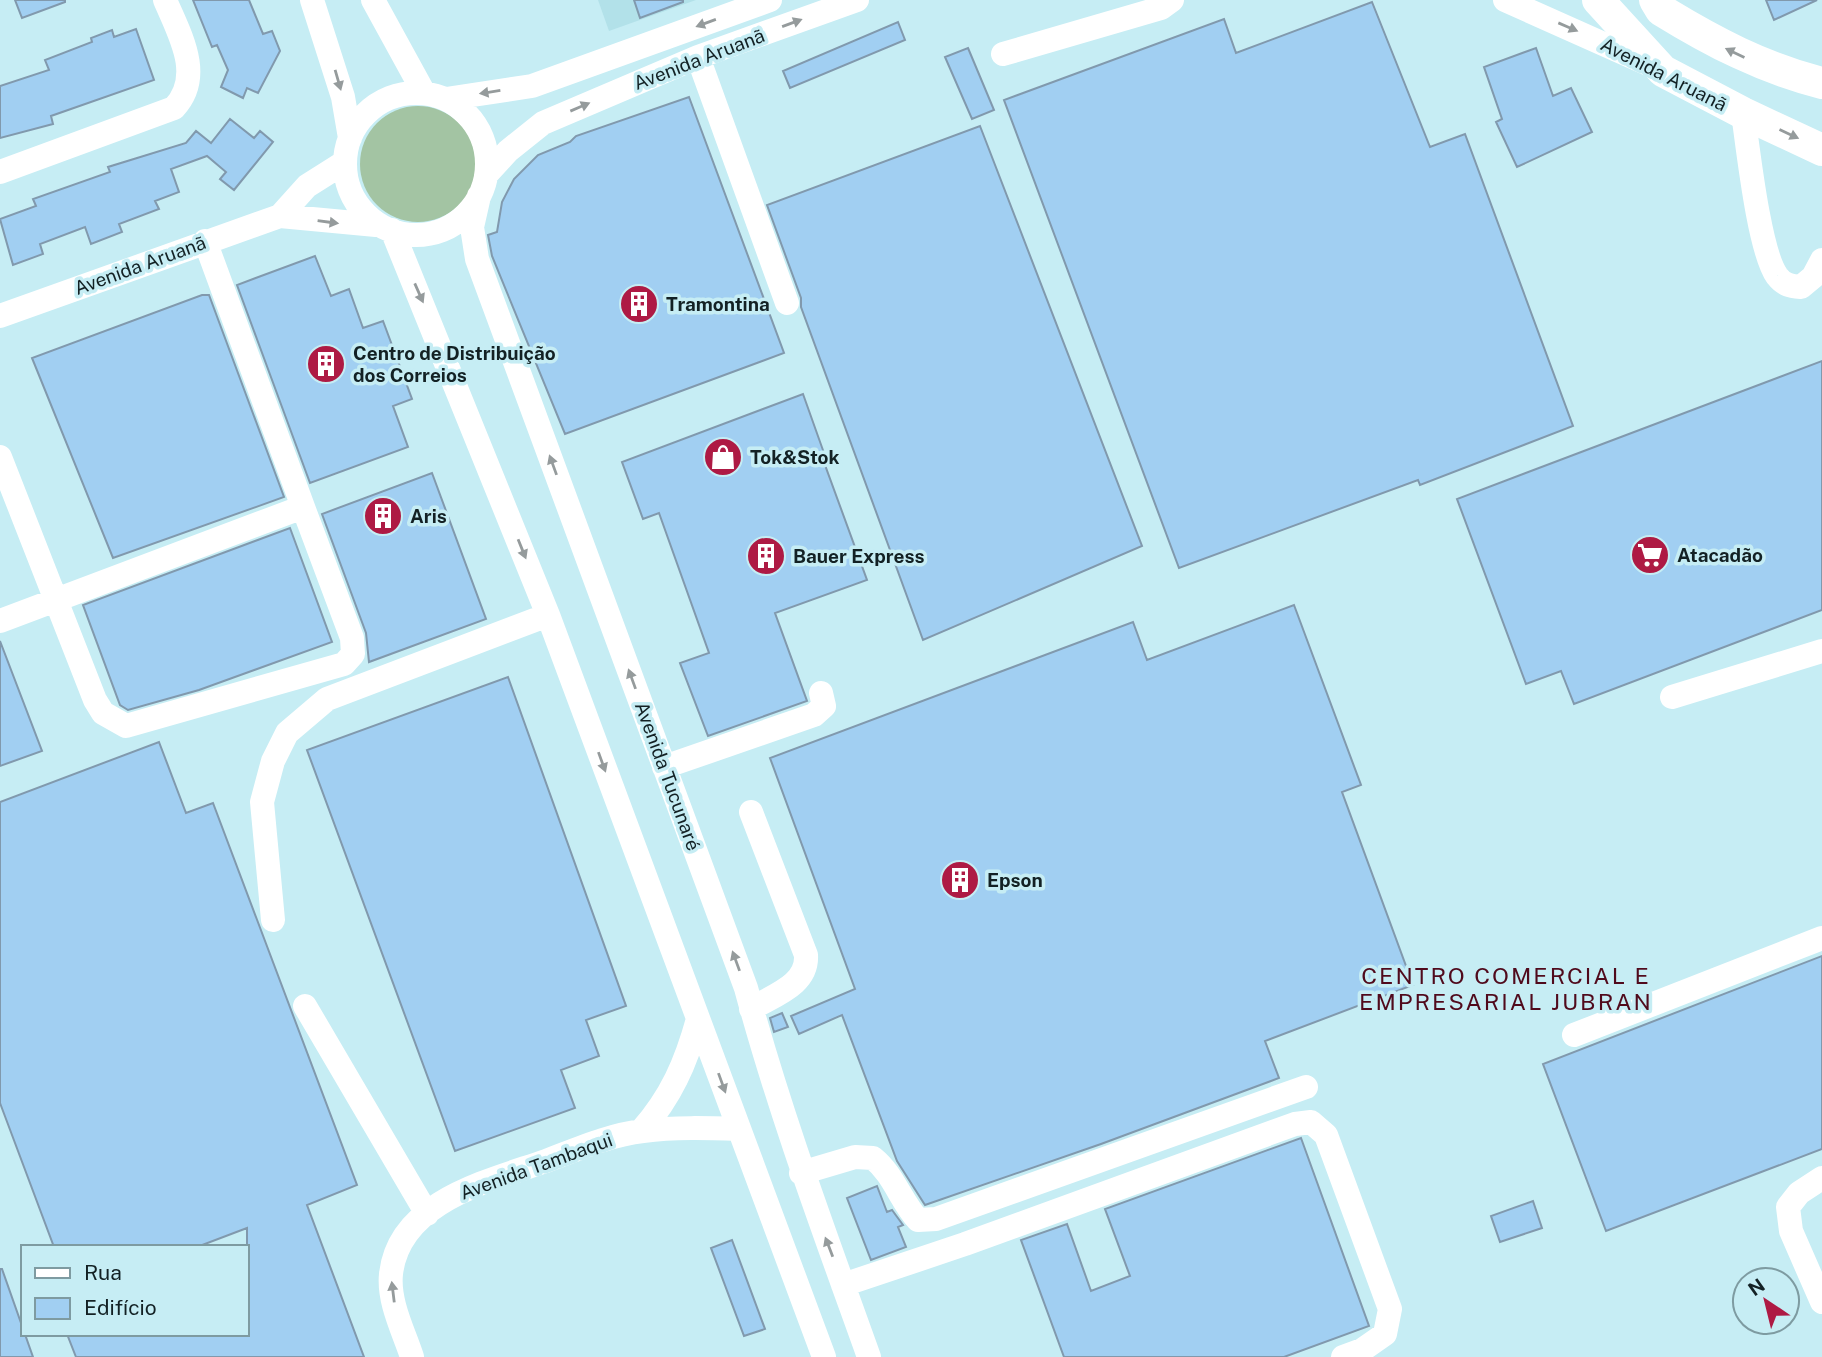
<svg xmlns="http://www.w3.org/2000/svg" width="1822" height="1357" font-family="'Public Sans',sans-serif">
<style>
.built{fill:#b2e1e9}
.green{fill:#a3c4a3}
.building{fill:#a1cff2;stroke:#8199ad;stroke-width:2}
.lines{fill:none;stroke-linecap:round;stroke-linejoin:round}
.minor{stroke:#fff;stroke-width:24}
.major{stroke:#fff;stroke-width:32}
.oneway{fill:#959b9c}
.labels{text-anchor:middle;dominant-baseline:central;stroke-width:7;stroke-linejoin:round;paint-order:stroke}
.street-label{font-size:19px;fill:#132124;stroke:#c6edf4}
.poi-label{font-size:19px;font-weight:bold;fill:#132124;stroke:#c6edf4;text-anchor:start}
.quarter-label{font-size:23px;letter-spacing:2px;fill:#500a1c;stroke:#c6edf4}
</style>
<rect width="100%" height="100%" fill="#c6edf4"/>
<path class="built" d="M598,0H696L609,31Z"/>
<path class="green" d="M360 164a58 58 0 1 1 116 0a58 58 0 1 1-116 0Z"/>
<path class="building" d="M15,0H65V2L22,18Z
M193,0H249L263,34L272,31L280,51L258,93L247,88L243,98L221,87L228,70L217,45L212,47Z
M634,0H683V2L640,18Z
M1766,0H1817L1774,20Z
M1372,2L1430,147L1465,134L1573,426L1420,485L1418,480L1179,568L1004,100L1224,19L1236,53Z
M898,22L905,40L790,88L783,71Z
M136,29L154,80L51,116L53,124L0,138V86L49,70L45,60L92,42L91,38L112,30L114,37Z
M968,48L994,110L972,119L945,57Z
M1536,48L1553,96L1571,88L1592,132L1517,167L1496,122L1502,119L1484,67Z
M689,97L784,353L565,434L492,256L488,235L497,232L502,202L514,179L538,155L570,142L576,136Z
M230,119L254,138L260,131L273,142L234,190L220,179L226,172L207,156L171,169L179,192L155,201L159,209L119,224L122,232L91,244L85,227L40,244L43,254L13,265L0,219L36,206L33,199L110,172L108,167L186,143L196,131L211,143Z
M980,126L1142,546L923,640L801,307V298L767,205Z
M315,256L331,296L349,289L363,328L383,321L412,399L393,406L408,447L310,483L237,285Z
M202,295H209L284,497L113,558L32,358Z
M1822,361V610L1574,704L1561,671L1526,684L1457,499Z
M803,394L824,453L821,454L867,580L775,613L807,701L708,736L680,663L709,653L659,513L643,519L622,462Z
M432,473L486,619L369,662L366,633L322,514Z
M290,528L332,642L199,690L128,710L120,705L83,605Z
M1294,605L1361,785L1342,792L1413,985L1265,1041L1279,1078L1101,1144L925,1205L897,1161L842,1015L799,1034L791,1016L855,989L770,758L1133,622L1147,660Z
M0,641L42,751L0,766Z
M508,677L626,1006L586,1020L599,1056L561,1070L575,1108L455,1151L307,750Z
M159,742L186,813L213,803L357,1185L307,1205L364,1357H76L67,1334H247V1228L197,1247H54L0,1103V802Z
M1822,956V1149L1606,1231L1543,1064Z
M782,1013L788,1027L774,1032L770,1018Z
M1301,1138L1369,1326L1284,1357H1064L1021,1240L1067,1224L1091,1291L1130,1276L1105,1209Z
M877,1186L887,1212L892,1210L903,1225L898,1227L906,1247L871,1260L847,1198Z
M1533,1201L1542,1228L1500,1242L1491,1216Z
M732,1240L765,1329L744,1336L711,1248Z
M0,1269H2L33,1357H0Z"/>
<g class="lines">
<path class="minor" d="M312,0L343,97L350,138
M373,0L424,93
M1505,0L1655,67
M1003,54L1161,8L1172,0
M698,57L787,303
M345 164a71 71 0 1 1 142 0a71 71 0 1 1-142 0Z
M446,99L532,86L770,0
M1743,113C1748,148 1759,251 1777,276C1784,285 1790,286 1801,287L1813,277L1822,260
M0,172L174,108C204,76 180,35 165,0
M486,175L508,151L543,123L698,57L857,0
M479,196L472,227L477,259L746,988C780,1114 825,1234 869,1357
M280,216L307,186L345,162
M392,230L548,615L824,1357
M0,316L280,216L376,225
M0,457L95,700L103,713L126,726L344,664L353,654L352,638L303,507
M0,621L303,507L205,241
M1672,697L1822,651
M664,767L814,715L824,706L821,693
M751,812L806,955C808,985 774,995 751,1009
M273,920L262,802L273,761L287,733L327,699L548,615
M305,1006L427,1214
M1574,1035L1822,938
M641,1131C671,1097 686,1063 698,1019
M801,1173L855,1157L873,1158C894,1175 900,1200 918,1220L936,1219L1306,1087
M1822,1178L1799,1193L1788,1207L1791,1231L1822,1302
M843,1285L965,1244L1295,1124L1311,1122L1326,1135L1390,1309L1385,1334L1362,1350L1343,1357
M412,1357C404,1332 388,1302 391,1274C399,1201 489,1181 546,1161C578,1149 609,1135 643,1131C675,1127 707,1128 739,1129"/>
<path class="major" d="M1598,0L1663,71L1743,113L1822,150
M1655,0L1661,10C1713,42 1763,68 1822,83"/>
</g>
<defs><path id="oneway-solid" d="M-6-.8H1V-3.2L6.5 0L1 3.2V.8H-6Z" transform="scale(1.75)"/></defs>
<g class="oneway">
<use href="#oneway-solid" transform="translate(706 23) rotate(160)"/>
<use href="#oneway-solid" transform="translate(792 23) rotate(-20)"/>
<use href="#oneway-solid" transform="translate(1568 27) rotate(23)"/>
<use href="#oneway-solid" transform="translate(1735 53) rotate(-154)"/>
<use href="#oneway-solid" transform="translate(338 80) rotate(74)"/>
<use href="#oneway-solid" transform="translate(490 92) rotate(171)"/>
<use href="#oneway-solid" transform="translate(580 107) rotate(-23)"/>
<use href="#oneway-solid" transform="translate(1789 134) rotate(25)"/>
<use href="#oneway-solid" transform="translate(328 222) rotate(8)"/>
<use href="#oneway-solid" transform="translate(419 293) rotate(66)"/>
<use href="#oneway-solid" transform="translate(553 465) rotate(-110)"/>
<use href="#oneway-solid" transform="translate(522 549) rotate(68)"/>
<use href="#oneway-solid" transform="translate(632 679) rotate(-110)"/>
<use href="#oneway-solid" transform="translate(602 762) rotate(70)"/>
<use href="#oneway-solid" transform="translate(736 961) rotate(-110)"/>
<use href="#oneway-solid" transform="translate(722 1083) rotate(70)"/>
<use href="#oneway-solid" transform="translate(829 1247) rotate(-111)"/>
<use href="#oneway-solid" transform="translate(393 1292) rotate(-97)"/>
</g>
<defs>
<symbol id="building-disc" viewBox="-11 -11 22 22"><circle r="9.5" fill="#ae1a44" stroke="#c6edf4"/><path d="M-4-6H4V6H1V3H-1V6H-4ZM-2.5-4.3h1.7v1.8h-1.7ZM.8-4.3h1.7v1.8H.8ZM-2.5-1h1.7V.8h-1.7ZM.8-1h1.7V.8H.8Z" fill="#fff"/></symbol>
<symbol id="shop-disc" viewBox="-11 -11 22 22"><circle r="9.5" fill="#ae1a44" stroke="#c6edf4"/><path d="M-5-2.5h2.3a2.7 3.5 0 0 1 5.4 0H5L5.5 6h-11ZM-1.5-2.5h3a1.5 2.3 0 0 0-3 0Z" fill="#fff"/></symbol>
<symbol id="supermarket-disc" viewBox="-11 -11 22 22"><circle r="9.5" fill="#ae1a44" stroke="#c6edf4"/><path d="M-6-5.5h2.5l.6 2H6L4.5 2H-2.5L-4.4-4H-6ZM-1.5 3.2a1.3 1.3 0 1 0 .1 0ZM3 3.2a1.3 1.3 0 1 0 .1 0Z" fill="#fff"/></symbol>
</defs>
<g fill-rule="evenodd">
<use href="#building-disc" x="617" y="282" width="44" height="44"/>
<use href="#building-disc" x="304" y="342" width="44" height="44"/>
<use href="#shop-disc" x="701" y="435" width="44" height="44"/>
<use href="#building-disc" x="361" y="494" width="44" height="44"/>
<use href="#supermarket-disc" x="1628" y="533" width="44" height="44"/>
<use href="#building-disc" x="744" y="534" width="44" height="44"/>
<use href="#building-disc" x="938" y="858" width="44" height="44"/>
</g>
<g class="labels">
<g class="street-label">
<text transform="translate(699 59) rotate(-21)">Avenida Aruanã</text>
<text transform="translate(1664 74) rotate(27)">Avenida Aruanã</text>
<text transform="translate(140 265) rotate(-20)">Avenida Aruanã</text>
<text transform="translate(668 776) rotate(70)">Avenida Tucunaré</text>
<text transform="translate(536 1166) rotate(-20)">Avenida Tambaqui</text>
</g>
<g class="poi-label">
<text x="666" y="304">Tramontina</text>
<text x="353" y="353">Centro de Distribuição<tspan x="353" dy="22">dos Correios</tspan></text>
<text x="750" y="457">Tok&amp;Stok</text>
<text x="410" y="516">Aris</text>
<text x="1677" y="555">Atacadão</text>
<text x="793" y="556">Bauer Express</text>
<text x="987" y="880">Epson</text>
</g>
<g class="quarter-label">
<text x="1506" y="975">CENTRO COMERCIAL E<tspan x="1506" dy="26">EMPRESARIAL JUBRAN</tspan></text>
</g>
</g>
<rect x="21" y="1245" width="228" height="91" fill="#c6edf4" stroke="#7e9ba1" stroke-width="2"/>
<rect x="35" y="1268" width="35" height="10" fill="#ffffff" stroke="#7e9ba1" stroke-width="2"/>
<text x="84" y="1280" font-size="21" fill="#132124">Rua</text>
<rect x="35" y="1298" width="35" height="21" fill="#a1cff2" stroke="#7e9ba1" stroke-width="2"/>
<text x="84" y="1315" font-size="21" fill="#132124">Edifício</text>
<g transform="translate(1766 1301) rotate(325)"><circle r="33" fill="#c6edf4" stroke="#7e9ba1" stroke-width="2"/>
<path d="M0-5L12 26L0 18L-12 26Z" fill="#ae1a44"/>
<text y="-10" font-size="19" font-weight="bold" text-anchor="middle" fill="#132124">N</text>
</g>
</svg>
